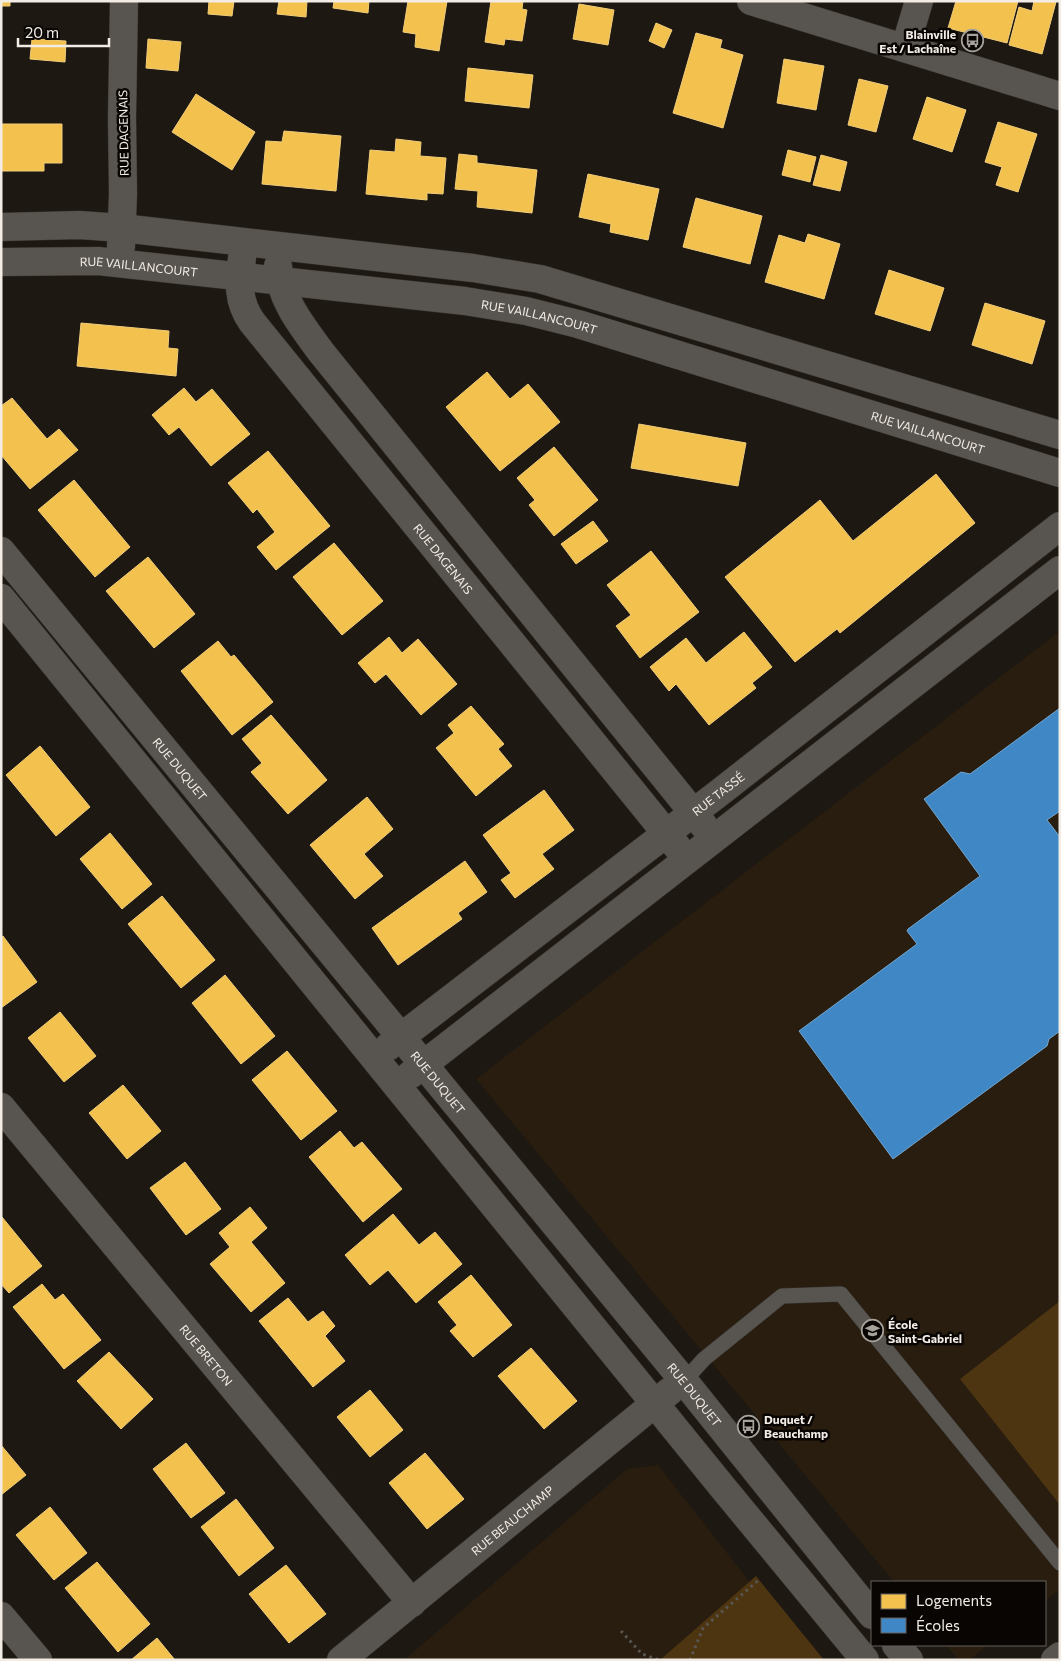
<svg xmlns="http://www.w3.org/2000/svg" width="1061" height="1661" font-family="Commissioner,sans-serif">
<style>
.built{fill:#281d0e}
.green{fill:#4d3512}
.homes{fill:#f2c14e;stroke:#f2ce7b}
.schools{fill:#3f88c5;stroke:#75a6cf}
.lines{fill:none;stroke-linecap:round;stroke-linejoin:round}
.service-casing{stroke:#35322d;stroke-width:16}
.minor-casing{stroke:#35322d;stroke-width:29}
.tertiary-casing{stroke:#35322d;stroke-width:29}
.path{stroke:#5a5753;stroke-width:3;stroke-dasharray:2.5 4;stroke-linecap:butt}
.service{stroke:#58544f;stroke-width:15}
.minor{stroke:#58544f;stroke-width:28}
.tertiary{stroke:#58544f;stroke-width:28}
.labels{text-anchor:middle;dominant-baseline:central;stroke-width:5;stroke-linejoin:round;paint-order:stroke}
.poi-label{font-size:12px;font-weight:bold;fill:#f2ece5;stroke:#080503;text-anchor:start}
.street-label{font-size:12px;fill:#f2ece5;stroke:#080503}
</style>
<rect width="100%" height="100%" fill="#1d1812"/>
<path class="built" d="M1060,631V1589L1045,1601V1582H894L476,1079Z
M658,1465L811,1660H404L627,1469Z
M946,1645H988L969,1660H959Z"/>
<path class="green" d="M1060,1301V1505L960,1379Z
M756,1576L824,1660H660Z"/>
<path class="homes" d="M1,1H10V6H1Z
M209,1H234L232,16L208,14Z
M279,1H307L306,17L277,14Z
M334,1H369L368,13L333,8Z
M408,1H447L439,51L415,47L416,34L403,32Z
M491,1H523L522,9L527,10L522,41L505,39L504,45L485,42Z
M956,1H1018L1007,43L948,28Z
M1034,1L1056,2L1042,54L1009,45L1019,7L1032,11Z
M579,4L614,10L608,45L573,39Z
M656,23L672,30L664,48L649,41Z
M696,33L722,40L720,48L743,55L723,128L673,113Z
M32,39L66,41L65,62L30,59Z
M148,39L181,42L178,71L146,68Z
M784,59L824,66L816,110L777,103Z
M468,68L533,75L529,108L465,101Z
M859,79L888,86L876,132L848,125Z
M196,94L255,132L232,170L172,132Z
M927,97L966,110L952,152L913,139Z
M998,122L1037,134L1018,192L996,185L1002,167L985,162Z
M1,124H62V163H44V171H1Z
M284,131L341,136L336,191L262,184L266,141L282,142Z
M396,139L421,142L420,156L446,158L443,194L427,193V200L366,194L370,150L395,152Z
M788,150L816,157L810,182L782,175Z
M459,154L477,156V163L537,170L532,213L477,207L478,191L455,189Z
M821,155L847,162L840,191L813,185Z
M588,174L659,189L648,240L610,232L611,224L579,217Z
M696,198L762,216L750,264L683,247Z
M808,234L840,244L824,299L765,282L779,235L805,243Z
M889,270L944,288L930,331L875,314Z
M985,303L1045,321L1032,364L972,345Z
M81,323L169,331L168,348L178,349L176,376L77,366Z
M487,372L510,399L528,384L560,422L500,471L446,407Z
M184,388L196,402L212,389L250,434L211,466L179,427L169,435L152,415Z
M12,398L47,439L59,429L78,450L30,489L1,455V406Z
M639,424L746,443L738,486L631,468Z
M554,447L598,500L554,536L529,505L535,500L517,478Z
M268,451L330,526L276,570L257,547L275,532L257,509L253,513L228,483Z
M936,474L975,523L840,633L837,629L795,662L725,577L820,500L853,541Z
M74,480L130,547L95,577L38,510Z
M593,521L608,541L576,564L561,544Z
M334,543L383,601L342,635L293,577Z
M651,551L699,612L640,658L616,626L631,615L607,585Z
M148,557L195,614L154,648L106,591Z
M744,632L772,667L752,683L756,688L709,725L676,684L669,691L650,667L686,638L706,663Z
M389,637L402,653L418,639L457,684L421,715L386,674L375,683L358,663Z
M218,641L231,657L234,655L273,702L232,735L181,671Z
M471,706L504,744L498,749L512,766L476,796L436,748L454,733L448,725Z
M271,715L327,780L288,814L251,772L262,763L242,739Z
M40,746L90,807L56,836L6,775Z
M544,790L574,830L542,854L554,869L515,898L501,880L511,873L483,835Z
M367,797L393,829L364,854L383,876L355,899L310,845Z
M110,833L152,884L122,909L80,859Z
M465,861L487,892L458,913L462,919L398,965L372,928Z
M162,896L215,960L181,988L128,924Z
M3,936L37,982L1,1008V937Z
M225,975L275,1036L241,1064L192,1003Z
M60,1012L96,1056L64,1082L28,1038Z
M287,1051L337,1111L301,1140L252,1080Z
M123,1085L161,1131L127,1159L89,1113Z
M340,1131L354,1148L362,1142L402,1189L363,1222L309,1157Z
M185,1162L221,1209L186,1235L150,1188Z
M250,1207L267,1228L251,1242L285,1283L251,1312L210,1264L230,1247L219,1233Z
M393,1214L419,1245L435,1232L462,1264L416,1303L388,1270L370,1285L345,1255Z
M2,1217L42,1266L9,1293L1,1284Z
M471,1275L512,1325L473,1357L450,1331L457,1325L438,1302Z
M42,1284L55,1300L63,1294L101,1340L64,1369L13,1307Z
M288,1298L308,1322L323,1311L335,1326L325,1336L345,1361L313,1387L259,1321Z
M531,1348L577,1401L544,1429L498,1376Z
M109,1352L153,1399L121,1429L77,1381Z
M370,1390L403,1430L370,1457L337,1417Z
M186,1443L225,1493L191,1518L153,1469Z
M1,1445L26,1475L1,1495Z
M425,1453L464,1499L427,1529L389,1483Z
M236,1499L274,1548L239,1576L201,1527Z
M50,1507L87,1553L54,1580L16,1535Z
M97,1562L150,1624L118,1652L65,1588Z
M286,1565L326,1614L289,1643L249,1594Z
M157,1638L175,1660H131Z"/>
<path class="schools" d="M1060,708V811L1047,820L1060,837V1031L1049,1039L1047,1046L893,1159L799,1031L917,944L907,931L908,929L980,876L924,799L961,772L970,774Z"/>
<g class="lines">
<defs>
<path id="service" d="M684,1381L704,1359L782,1296L841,1294L1060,1563"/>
<g id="minor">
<path d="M905,48L919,1"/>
<path d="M1,227L79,225L122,228L473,268L540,279L1060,435"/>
<path d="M121,247L123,193L122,118L124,1"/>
<path id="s1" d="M242,258C239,282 237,301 252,322L678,848"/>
<path id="s2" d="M1,262L98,261L465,301L526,311L578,324L1060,473"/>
<path d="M278,266C280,299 302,326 321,352L704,826"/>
<path id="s3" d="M1,551L684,1381L872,1615"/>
<path d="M1,598L724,1489L865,1660"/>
<path id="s4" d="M388,1047L719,793L1060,526"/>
<path d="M410,1075L1060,570"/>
<path id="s5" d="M1,1107L412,1603"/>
<path d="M1,1616L38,1660"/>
<path d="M896,1645L909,1660"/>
<path id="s6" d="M341,1660L670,1391"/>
<path d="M1055,1660L1060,1656"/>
</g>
<path id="tertiary" d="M751,1L1060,96"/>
</defs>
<use href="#service" class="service-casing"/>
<use href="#minor" class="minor-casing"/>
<use href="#tertiary" class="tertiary-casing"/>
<path class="path" d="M621,1631L642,1654L659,1660
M690,1660L703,1628L760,1579"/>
<use href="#service" class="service"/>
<use href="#minor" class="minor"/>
<use href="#tertiary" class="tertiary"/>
</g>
<defs>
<symbol id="bus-ring" viewBox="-11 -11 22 22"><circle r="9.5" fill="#080503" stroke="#a7a29b" stroke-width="1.5"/><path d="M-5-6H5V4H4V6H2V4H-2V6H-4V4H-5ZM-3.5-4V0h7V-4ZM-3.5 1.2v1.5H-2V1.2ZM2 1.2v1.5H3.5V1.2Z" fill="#a7a29b"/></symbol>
<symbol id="school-ring" viewBox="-11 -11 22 22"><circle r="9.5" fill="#080503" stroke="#a7a29b" stroke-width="1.5"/><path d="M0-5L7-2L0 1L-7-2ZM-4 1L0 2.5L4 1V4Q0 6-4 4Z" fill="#a7a29b"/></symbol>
</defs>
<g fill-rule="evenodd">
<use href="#bus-ring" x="960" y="28" width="25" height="25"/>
<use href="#school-ring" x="860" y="1318" width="25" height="25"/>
<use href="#bus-ring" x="736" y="1414" width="25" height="25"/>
</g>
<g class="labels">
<g class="poi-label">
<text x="956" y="34" text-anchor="end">Blainville<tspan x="956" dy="14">Est / Lachaîne</tspan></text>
<text x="888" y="1324">École<tspan x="888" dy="14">Saint-Gabriel</tspan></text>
<text x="764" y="1419">Duquet /<tspan x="764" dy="14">Beauchamp</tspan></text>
</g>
<g class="street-label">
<text transform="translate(123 133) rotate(-91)">RUE DAGENAIS</text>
<text stroke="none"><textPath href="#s2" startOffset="138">RUE VAILLANCOURT</textPath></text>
<text stroke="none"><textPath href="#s2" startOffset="542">RUE VAILLANCOURT</textPath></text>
<text stroke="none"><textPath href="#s2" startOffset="948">RUE VAILLANCOURT</textPath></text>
<text stroke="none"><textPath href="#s1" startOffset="371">RUE DAGENAIS</textPath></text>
<text stroke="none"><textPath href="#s3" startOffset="282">RUE DUQUET</textPath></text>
<text stroke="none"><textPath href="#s4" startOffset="416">RUE TASSÉ</textPath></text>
<text stroke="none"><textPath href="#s3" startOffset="688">RUE DUQUET</textPath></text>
<text stroke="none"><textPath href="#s5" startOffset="322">RUE BRETON</textPath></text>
<text stroke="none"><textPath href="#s3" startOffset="1092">RUE DUQUET</textPath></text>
<text stroke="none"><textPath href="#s6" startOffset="221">RUE BEAUCHAMP</textPath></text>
</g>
</g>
<rect width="1061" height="1661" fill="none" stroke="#f2ece5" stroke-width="5"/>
<rect x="871" y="1581" width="175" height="65" fill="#080503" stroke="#66615d"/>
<rect x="881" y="1594" width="25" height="15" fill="#f2c14e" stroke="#66615d"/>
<text x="916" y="1606" font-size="15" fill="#f2ece5">Logements</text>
<rect x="881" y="1618" width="25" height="15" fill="#3f88c5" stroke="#66615d"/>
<text x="916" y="1631" font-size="15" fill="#f2ece5">Écoles</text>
<path d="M18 38v8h91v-8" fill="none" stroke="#f2ece5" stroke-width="2.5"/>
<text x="25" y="38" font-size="15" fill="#f2ece5" stroke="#080503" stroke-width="4" paint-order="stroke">20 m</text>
</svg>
